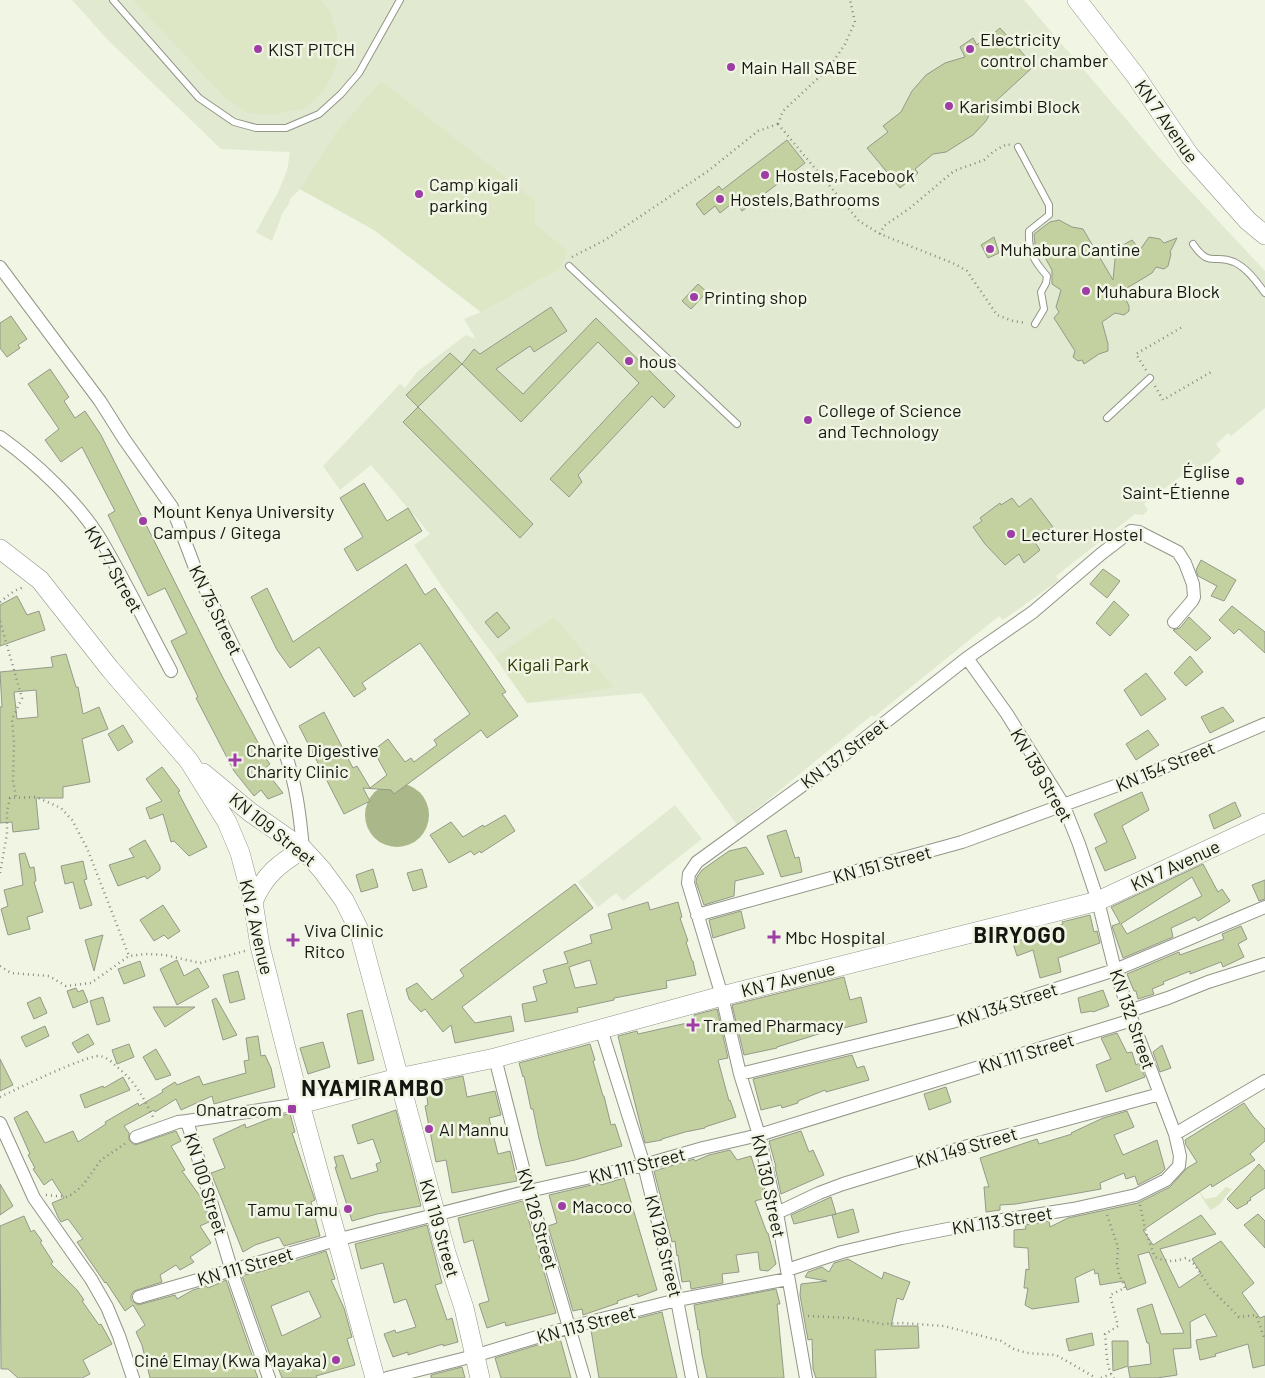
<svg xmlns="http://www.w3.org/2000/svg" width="1265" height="1378" font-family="Barlow,sans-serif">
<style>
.built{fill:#e2e9d1}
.green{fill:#dde7c6}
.forest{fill:#aab789}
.building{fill:#c3d1a1;stroke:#949989;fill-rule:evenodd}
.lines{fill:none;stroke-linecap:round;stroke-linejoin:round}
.lane-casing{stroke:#919687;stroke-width:8}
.street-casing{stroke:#919687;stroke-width:14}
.secondary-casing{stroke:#919687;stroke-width:20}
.path{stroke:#888b80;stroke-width:2.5;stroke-dasharray:1 4;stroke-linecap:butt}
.lane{stroke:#fff;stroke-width:6}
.street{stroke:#fff;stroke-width:12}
.secondary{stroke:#fff;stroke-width:19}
.poi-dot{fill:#9d3da5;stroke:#f0f5e4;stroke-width:2}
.labels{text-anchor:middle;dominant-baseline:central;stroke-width:5;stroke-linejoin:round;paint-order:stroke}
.poi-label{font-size:18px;fill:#151611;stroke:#f0f5e4;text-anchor:start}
.street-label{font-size:18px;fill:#151611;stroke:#f0f5e4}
.park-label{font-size:18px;fill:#2e3901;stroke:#f0f5e4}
.district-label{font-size:22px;font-weight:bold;letter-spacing:1px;fill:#151611;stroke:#f0f5e4}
</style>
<rect width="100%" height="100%" fill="#f0f5e4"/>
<path class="built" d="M72,0H1024L1155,153L1265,271V408L1231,436L1228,433L1216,444L1221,451L1191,479L1184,474L1144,504L1148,510L1143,515L1135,514L1056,576L1059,580L1003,620L999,616L874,717L872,715L737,825L642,693L527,703L495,657L443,588L414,545L430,534L371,465L340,490L323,466L400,384L405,388L417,372L466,335L476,339L464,319L481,312L374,230L300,189L290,199L289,204L283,212L272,241L256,232L278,192L287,171L290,152L221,149L107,39Z
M675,805L702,839L623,901L616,893L598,907L578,882Z"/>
<path class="green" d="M133,0H320L330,11L337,34V65L324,91L305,108L271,115L247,113L223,96Z
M381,81L535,200V224L565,249L567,254L560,267L555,271L481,312L374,230L300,189L335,134Z
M554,617L614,687L527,703L495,657Z
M1226,1187L1232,1189C1222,1199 1224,1204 1210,1210L1197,1189L1205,1199L1216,1197Z"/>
<path class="forest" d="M365 815a32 32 0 1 1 64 0a32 32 0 1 1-64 0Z"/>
<path class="building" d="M1000,28L1034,66L996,101L986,121L973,135L946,152L933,154L915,169L918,173L900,188L867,148L888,132L883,126L901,112L912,91L926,75L945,63L965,57L960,47L973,38L977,45L979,43L980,45Z
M787,140L805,163L742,211L735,201L720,213L715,206L704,215L696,204L719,186L722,190Z
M1059,220L1072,227L1083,229L1113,280L1116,249L1132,240L1140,250L1149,237L1160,239L1164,243L1177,238L1170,252L1171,254L1168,266L1164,269L1156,267L1152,273L1122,291L1129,306V311L1124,315L1115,313L1102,322L1108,344V351L1099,354L1084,364L1082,360L1078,361L1073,357L1075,351L1054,318L1059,312L1056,307L1061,290L1052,284V270L1042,252L1036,250L1035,244L1034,234L1050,222Z
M994,237L999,253L988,258L981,245Z
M698,284L707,292L691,309L682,301Z
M551,307L567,331L534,352L530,346L496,369L523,394L596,318L675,396L664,408L652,396L578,475L582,482L569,497L550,479L639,383L598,342L521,422L462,364L474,349L480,354Z
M11,316L27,339L18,345L20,348L7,357L0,348V323Z
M450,353L462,364L418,407L406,395Z
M50,369L69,397L64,401L75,418L85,411L101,435L222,676L262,750L260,751L270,764L264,769L283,793L268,799L261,790L254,796L234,771L196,698L198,697L171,641L187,633L165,588L148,596L108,515L115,511L82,447L61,462L45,440L59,429L28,384Z
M418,407L533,524L520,538L403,422Z
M364,483L387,521L408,508L422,531L357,571L344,549L363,537L340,498Z
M1012,498L1019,507L1031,498L1053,527L1034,541L1040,550L1024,563L1019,554L1005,565L985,544L973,527L982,521L980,518L1000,503L1001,505Z
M1201,560L1236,580L1224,601L1211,596L1217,586L1198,576L1196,570Z
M406,564L425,595L435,588L506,692L502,694L518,716L487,738L481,730L394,794L391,790L363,788L370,801L344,814L299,726L324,712L353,768L357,766L370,788L387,775L377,757L379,756L375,749L388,739L405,762L411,758L414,762L437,745L434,740L470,714L420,643L362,683L366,689L354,697L319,647L290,668L277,650L251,597L267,588L293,642Z
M1103,569L1120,581L1107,598L1090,584Z
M17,596L27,615L39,611L45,630L0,646V605Z
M1114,601L1129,615L1110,636L1096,623Z
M1232,606L1265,632V653L1239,629L1234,634L1219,620Z
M497,612L510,628L498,638L485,622Z
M1189,617L1211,638L1196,651L1173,630L1180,628Z
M66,654L76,687H78L83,714L99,707L108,729L82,739L90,782L63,787V798H36L39,829L13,832L12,822L0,823V707H2L0,672L53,667L51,657ZM36,690L38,717L17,719L14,692Z
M1190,656L1203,672L1186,686L1174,673Z
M1146,673L1166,699L1141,716L1124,690Z
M1223,707L1234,721L1210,733L1201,717Z
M123,725L133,742L118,751L108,734Z
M1148,730L1159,745L1136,760L1126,744Z
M162,767L180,791L178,792L207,847L189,856L174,841L171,842L163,814L150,819L146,808L162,801L146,779Z
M1142,792L1149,810L1122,826L1136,858L1105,871L1095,848L1107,842L1094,814Z
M1235,802L1241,816L1214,829L1209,815Z
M505,815L515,831L481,853L480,851L474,855L471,851L449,863L430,835L451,822L463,837L483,825L484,827Z
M786,830L795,858L799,857L802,872L781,877L767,836Z
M145,840L160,866V870L147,879L145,876L118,886L109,865L134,857L129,849Z
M746,847L764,874L735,881L734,896L704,905L696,882L697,877L702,870L729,851Z
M25,853L30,868L34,867L36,881L34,882L43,912L27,917L30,929L8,935L1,909L8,906L4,890L23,885L19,854Z
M83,861L87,879L84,880L92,905L80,909L73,882L65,884L61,866Z
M1203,864L1218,892L1222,889L1230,901L1198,921L1195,917L1171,928L1173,937L1123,958L1112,926L1120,923L1111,907ZM1192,877L1202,896L1127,934L1121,924Z
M373,869L378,887L361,892L356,875Z
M422,869L427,887L413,891L407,873Z
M1265,880V899L1259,901L1252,885Z
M575,884L593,908L462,1007L475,1023L511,1016L514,1031L455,1043L451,1025L443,1032L425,1009L421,1012L409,999L406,989L417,983L432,1000L464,976L460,970Z
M648,902L650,910L678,902L682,917L680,918L688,941L686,942L692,961H693L696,975L666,981L667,988L614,998V1000L577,1008L578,1012L525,1022L522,1004L537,1001L533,987L547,983L543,970L568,963L564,952L592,943L590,935L612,929L608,914ZM590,960L597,984L575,988L569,967Z
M163,905L180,931L168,939L164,935L154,941L140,920Z
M741,911L745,928L713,938L709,920Z
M1090,915L1094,932L1097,931L1100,943L1058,958L1061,972L1040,978L1033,950L1017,956L1013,943L1063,924L1062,922Z
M1241,926L1247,939L1238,944L1244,957L1223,967L1221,962L1190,974V971L1163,982L1164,984L1152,989L1154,994L1138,999L1136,991H1134L1127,974L1179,952L1180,955L1224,939L1222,934Z
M103,935L99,950L94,971L85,940Z
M177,960L184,976L198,968L209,987L177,1005L160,969Z
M140,961L145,976L124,984L118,969Z
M238,971L245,999L230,1003L223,975Z
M844,977L850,1000L861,997L867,1022L828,1032V1031L777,1047V1048L744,1055L732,1005Z
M76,988L78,992L83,990L88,1002L73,1008L67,991Z
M1103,990L1109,1006L1093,1012L1092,1011L1081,1013L1078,998Z
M40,997L47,1013L34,1019L27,1003Z
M103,997L110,1021L97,1025L90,1001Z
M216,998L237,1035L223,1040L212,1000Z
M153,1007H195L165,1027Z
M717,1009L728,1058L718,1060L729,1101L730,1100L736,1117L705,1127V1128L685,1132L662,1139V1140L645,1143L618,1036L637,1031L638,1034L696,1021L694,1015Z
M362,1010L374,1060L358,1064L347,1014Z
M45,1026L49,1036L26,1047L21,1037Z
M1117,1033L1127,1053L1132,1052L1136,1065L1139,1063L1145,1077L1106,1092L1096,1065L1111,1059L1101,1038Z
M88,1034L94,1044L78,1053L72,1043Z
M258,1036L261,1056L265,1055L271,1068L275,1087L214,1104L212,1096L181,1110L176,1099L155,1112L154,1110L124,1126L129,1133V1140L135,1145L176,1131L181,1141L171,1146L185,1170L182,1171L202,1199L209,1222L200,1226L211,1243L190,1257L194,1262L180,1270L176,1265L160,1275L162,1282L134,1291L131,1295V1300L138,1305L175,1295L177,1299L193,1290L206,1286L208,1288L226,1280L255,1364L253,1365L258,1378H150L142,1345L136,1332L145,1325L133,1305L125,1311L106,1282L105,1283L77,1242L83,1239L68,1219L61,1222L58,1217L52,1203L64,1198L52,1179L44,1185L33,1169L35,1168L28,1155L30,1154L14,1118L27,1111L45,1143L73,1131L78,1142L106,1124L105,1122L138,1103L139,1106L163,1092L162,1090L175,1082L177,1085L199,1076L203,1085L246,1073L244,1061L249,1060L246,1038Z
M323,1042L330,1067L308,1074L300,1048Z
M129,1044L134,1057L117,1064L112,1050Z
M590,1044L595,1060L593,1061L603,1096H604L611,1125L615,1124L622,1146L575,1160L546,1166L539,1139L533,1109H531L524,1076L523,1077L519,1063Z
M1162,1045L1171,1068L1160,1072L1153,1052Z
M156,1049L171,1075L156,1080L143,1057Z
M852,1055L857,1068L864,1066L869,1080L826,1092L825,1090L798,1101V1103L782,1108L781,1105L761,1110L753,1079Z
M0,1059L13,1085L0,1091Z
M463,1076L467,1097L495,1091L501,1115L489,1118L498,1154L510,1151L517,1181L452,1193L446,1160L436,1162L425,1106L428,1105L425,1084Z
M123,1077L130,1090L85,1108L80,1095L103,1086L104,1088Z
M946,1087L951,1102L929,1110L924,1094Z
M1244,1103L1253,1116L1265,1129V1141L1250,1154L1255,1160L1212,1187L1211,1184L1143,1230L1153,1245L1201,1215L1216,1234L1160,1249L1179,1288L1201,1273L1192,1259L1221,1241L1254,1283L1242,1293L1260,1318L1265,1316V1365L1253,1368L1248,1344L1215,1354L1216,1356L1200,1360L1196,1340L1217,1336L1205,1314L1190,1322L1191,1348L1173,1349L1177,1375L1157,1378H1130L1128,1367L1151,1364L1149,1343H1147L1137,1309L1152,1304L1161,1334L1184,1333L1149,1252L1138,1255L1146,1283L1127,1290L1124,1281L1100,1285L1098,1273L1095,1274L1094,1269L1075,1278L1079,1302L1032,1309L1025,1305L1028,1288H1024L1026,1269L1029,1270L1028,1248L1014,1247V1230L1026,1229L1025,1225L1049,1221L1050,1227L1068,1218L1138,1203L1170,1187L1187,1168L1197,1162L1186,1145L1185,1140Z
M396,1110L421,1206L377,1214L352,1221L335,1167H337L334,1157L343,1155L351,1179L378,1171L376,1164L381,1162L373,1139L358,1144L352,1125Z
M1127,1111L1134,1127L1114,1135L1123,1155L1157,1140L1165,1169L1161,1173L1138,1185L1135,1176L1126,1179L1124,1173L1100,1183L1101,1189L1016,1204L1000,1205V1210L986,1212L984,1187H989L980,1158L1037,1139L1039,1144L1072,1134L1071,1133L1103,1118Z
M290,1114L295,1132L292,1133L315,1200L311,1202L320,1236L284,1246L279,1237L255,1245L243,1252L211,1173L225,1168L213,1139L245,1124L246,1128L277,1116Z
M801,1131L809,1152L813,1150L824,1175L781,1194L775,1167H776L769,1141Z
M730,1150L737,1160L751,1156L757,1175L760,1174L765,1198L755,1201L767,1233H768L776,1264L768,1271L760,1270L758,1252L736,1255L739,1272L722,1274L723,1283L691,1289L690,1281L682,1282L678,1255L677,1256L675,1241L672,1242L654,1171L694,1159L695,1161L709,1155Z
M1259,1164L1265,1171V1188L1250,1198L1251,1200L1247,1202L1248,1203L1237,1209L1227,1199Z
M624,1178L657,1290L638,1297V1294L617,1301L618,1303L583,1315L582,1309L573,1311L548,1226L557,1223L549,1195L600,1183L601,1185Z
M0,1184L13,1206L0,1215Z
M831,1197L836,1214L794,1224L791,1215Z
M523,1201L556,1313L506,1326L505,1322L487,1328L479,1304L489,1301L473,1240L464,1243L458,1218Z
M853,1209L859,1232L838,1238L832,1215Z
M1258,1214L1265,1221V1248L1244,1225Z
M24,1216L31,1232L34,1230L42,1241L40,1242L53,1262L51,1264L77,1290L84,1300L82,1301L99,1325L101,1324L112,1344L83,1360L90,1374L82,1378H18L8,1369H1L0,1226Z
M427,1225L442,1283L435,1285L447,1320L452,1318L458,1342L443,1346V1344L408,1355V1352L393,1357L384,1334L395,1330L396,1333L416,1327L406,1299L394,1303L383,1263L361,1269L355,1244Z
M326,1251L335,1279L331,1280L344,1308L352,1337L347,1339L355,1365L316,1376L317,1378H282L274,1357L271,1358L242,1276L255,1272L256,1273ZM309,1291L321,1317L282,1336L271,1306Z
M848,1259L882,1279L884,1272L910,1282L903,1300L897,1298L891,1326H918L919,1348L875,1350L876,1378H816L813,1369L812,1339L808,1340L800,1295L801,1284L827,1281L805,1277L808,1272L822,1267L829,1272L834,1263Z
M776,1289L780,1304H777L784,1378H707L702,1355L699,1329L698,1330L694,1305Z
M662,1312L677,1378H599L591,1330Z
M1092,1333L1094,1345L1069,1351L1066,1339Z
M560,1338L571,1378H501L495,1358Z
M1112,1341H1128V1366L1113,1371Z
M462,1367L465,1378H431V1375Z"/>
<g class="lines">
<defs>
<path id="lane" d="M113,0L199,98L234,122L256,128H286L319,114L341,94L359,73L400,0
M1018,147L1049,205V215L1029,231C1028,252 1034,261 1047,276L1046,283L1041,292L1044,309L1035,324
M1193,244C1210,269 1214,253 1234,262C1248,269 1256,281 1265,293
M569,266L737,424
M1107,418L1150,378"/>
<path id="street" d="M0,267L100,401L124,439L172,507L195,568L284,750C296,782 300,815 303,849
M0,437C35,462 79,503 101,540C126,582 147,627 171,671
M697,915L962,842L1148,774L1265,724
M1129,1011L1168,998L1208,982L1265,964
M601,1029L644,1165L677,1300L692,1378
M495,1058L529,1191L584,1378
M740,1074L952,1022L1115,970L1265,907
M0,1123L34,1198L91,1279L107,1307L119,1336L133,1378
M1175,1134L1265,1081
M136,1137L178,1122L187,1121
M777,1213L819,1193L843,1184L964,1147L1160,1094
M787,1270L842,1252L902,1238L963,1226L1073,1209L1136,1195L1166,1180L1179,1166L1180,1156L1175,1134L1132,1020L1115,970L1098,901L1079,844L1063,804L1007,714L967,658
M139,1297L336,1240L529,1191L644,1165L703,1148L759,1135L1132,1020
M269,1378L234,1278L187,1121L300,1104
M387,1378L474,1356L570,1327L677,1300L788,1279
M806,1378L777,1213L759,1135L740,1074L722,996L688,883L689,874L697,862L836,761L967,658L1033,612L1101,554L1131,531L1139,532L1178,552L1185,563L1193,584L1194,597L1192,601L1174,622"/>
<path id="secondary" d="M1077,0L1135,75L1190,156L1248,221L1265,235
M0,549L40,580L110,669L189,761L227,822L240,853L253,902L260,946L300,1104L375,1378
M203,773L250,812L303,849L322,870L344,900L359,930L446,1253L464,1308L480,1378
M253,902C264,875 279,864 303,849
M300,1104L398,1078L495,1058L722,996L1098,901L1265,823"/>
</defs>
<use href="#lane" class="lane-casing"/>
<use href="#street" class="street-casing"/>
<use href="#secondary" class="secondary-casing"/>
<path class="path" d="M778,124L859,221L880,234L955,264L967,271L997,315L1013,321L1026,323
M778,124L783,111L829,68L845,44L855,22L850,0
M880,234L884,226L910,208L954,171L984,160L994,151L1007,144L1010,145
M572,257L605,240L708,171L758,131L778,124
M1146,370L1136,354L1184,326
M1155,386L1163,400L1211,372
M0,602L14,591L24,587
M0,621L22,698L12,719L14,743L13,781L16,798
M0,873L7,834V811L10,798L36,797L61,808L72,820L87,848L129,956
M0,966L11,973L49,976L66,986L91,983L129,956L146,954L165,955L200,963L245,951
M0,1097C17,1089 86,1055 100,1056C106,1057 112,1062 116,1066C136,1082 143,1097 154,1119
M46,1195L67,1197L74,1193L83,1185L101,1160L126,1143
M1140,1205L1146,1233L1155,1257C1167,1262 1174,1262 1186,1258L1194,1264L1211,1289L1239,1317L1256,1315L1265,1340
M1107,1215L1118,1247L1117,1264L1119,1274L1125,1288L1110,1295L1118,1326L1105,1334C1107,1348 1105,1367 1114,1378
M808,1316L851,1318L883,1324L902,1323L944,1326L1001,1341L1014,1349L1027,1353L1056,1355L1096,1378
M1101,1378L1111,1374"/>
<use href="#lane" class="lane"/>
<use href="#street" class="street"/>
<use href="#secondary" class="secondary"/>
</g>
<g class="poi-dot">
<circle cx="258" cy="49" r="5"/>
<circle cx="970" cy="49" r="5"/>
<circle cx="731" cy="67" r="5"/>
<circle cx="949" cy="106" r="5"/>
<circle cx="765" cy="175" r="5"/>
<circle cx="419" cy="194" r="5"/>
<circle cx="720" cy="199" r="5"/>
<circle cx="990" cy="249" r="5"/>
<circle cx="1086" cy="291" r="5"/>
<circle cx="694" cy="297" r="5"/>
<circle cx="629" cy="361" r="5"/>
<circle cx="808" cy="420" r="5"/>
<circle cx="1240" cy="481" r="5"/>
<circle cx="143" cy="521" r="5"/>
<circle cx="1011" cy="534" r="5"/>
<path d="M232.5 752.5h5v5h5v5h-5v5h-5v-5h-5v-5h5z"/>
<path d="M771.5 929.5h5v5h5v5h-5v5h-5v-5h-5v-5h5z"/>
<path d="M290.5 932.5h5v5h5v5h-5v5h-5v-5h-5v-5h5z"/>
<path d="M690.5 1017.5h5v5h5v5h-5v5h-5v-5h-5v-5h5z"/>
<rect x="287" y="1104" width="10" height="10" rx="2.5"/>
<circle cx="429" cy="1129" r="5"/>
<circle cx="562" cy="1206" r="5"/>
<circle cx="348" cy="1209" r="5"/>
<circle cx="336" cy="1360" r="5"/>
</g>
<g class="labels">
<g class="poi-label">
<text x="980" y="39">Electricity<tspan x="980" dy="21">control chamber</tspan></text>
<text x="268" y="49">KIST PITCH</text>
<text x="741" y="67">Main Hall SABE</text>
<text x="959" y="106">Karisimbi Block</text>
<text x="775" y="175">Hostels,Facebook</text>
<text x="429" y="184">Camp kigali<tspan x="429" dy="21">parking</tspan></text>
<text x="730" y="199">Hostels,Bathrooms</text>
<text x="1000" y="249">Muhabura Cantine</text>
<text x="1096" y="291">Muhabura Block</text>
<text x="704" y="297">Printing shop</text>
<text x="639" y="361">hous</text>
<text x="818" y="410">College of Science<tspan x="818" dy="21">and Technology</tspan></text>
<text x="1230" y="471" text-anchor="end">Église<tspan x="1230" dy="21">Saint-Étienne</tspan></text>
<text x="153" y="511">Mount Kenya University<tspan x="153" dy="21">Campus / Gitega</tspan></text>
<text x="1021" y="534">Lecturer Hostel</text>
<text x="246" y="750">Charite Digestive<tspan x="246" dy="21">Charity Clinic</tspan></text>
<text x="304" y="930">Viva Clinic<tspan x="304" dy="21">Ritco</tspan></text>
<text x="785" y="937">Mbc Hospital</text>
<text x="703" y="1025">Tramed Pharmacy</text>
<text x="282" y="1109" text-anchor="end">Onatracom</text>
<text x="439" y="1129">Al Mannu</text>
<text x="572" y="1206">Macoco</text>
<text x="338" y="1209" text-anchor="end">Tamu Tamu</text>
<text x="326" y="1360" text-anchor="end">Ciné Elmay (Kwa Mayaka)</text>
</g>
<g class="street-label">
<text transform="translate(1167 121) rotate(55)">KN 7 Avenue</text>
<text transform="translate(114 569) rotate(60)">KN 77 Street</text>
<text transform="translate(216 610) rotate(64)">KN 75 Street</text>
<text transform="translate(844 753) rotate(-37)">KN 137 Street</text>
<text transform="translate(1165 766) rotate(-22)">KN 154 Street</text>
<text transform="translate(1042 775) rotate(60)">KN 139 Street</text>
<text transform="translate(273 829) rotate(39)">KN 109 Street</text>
<text transform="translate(882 864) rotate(-15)">KN 151 Street</text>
<text transform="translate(1175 865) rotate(-25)">KN 7 Avenue</text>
<text transform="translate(257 927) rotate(77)">KN 2 Avenue</text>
<text transform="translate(788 979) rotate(-14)">KN 7 Avenue</text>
<text transform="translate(1007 1004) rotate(-18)">KN 134 Street</text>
<text transform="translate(1133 1019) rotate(71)">KN 132 Street</text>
<text transform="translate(1026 1053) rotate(-17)">KN 111 Street</text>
<text transform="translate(966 1147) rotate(-16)">KN 149 Street</text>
<text transform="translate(637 1165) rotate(-14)">KN 111 Street</text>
<text transform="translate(206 1184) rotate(73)">KN 100 Street</text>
<text transform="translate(769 1186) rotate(78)">KN 130 Street</text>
<text transform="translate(538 1219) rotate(74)">KN 126 Street</text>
<text transform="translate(1002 1220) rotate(-9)">KN 113 Street</text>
<text transform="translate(440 1228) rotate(74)">KN 119 Street</text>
<text transform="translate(664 1246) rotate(76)">KN 128 Street</text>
<text transform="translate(245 1266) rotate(-16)">KN 111 Street</text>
<text transform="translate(586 1324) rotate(-15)">KN 113 Street</text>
</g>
<g class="park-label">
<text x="548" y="664">Kigali Park</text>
</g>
<g class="district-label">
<text x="1020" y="934">BIRYOGO</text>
<text x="373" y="1087">NYAMIRAMBO</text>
</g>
</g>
</svg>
